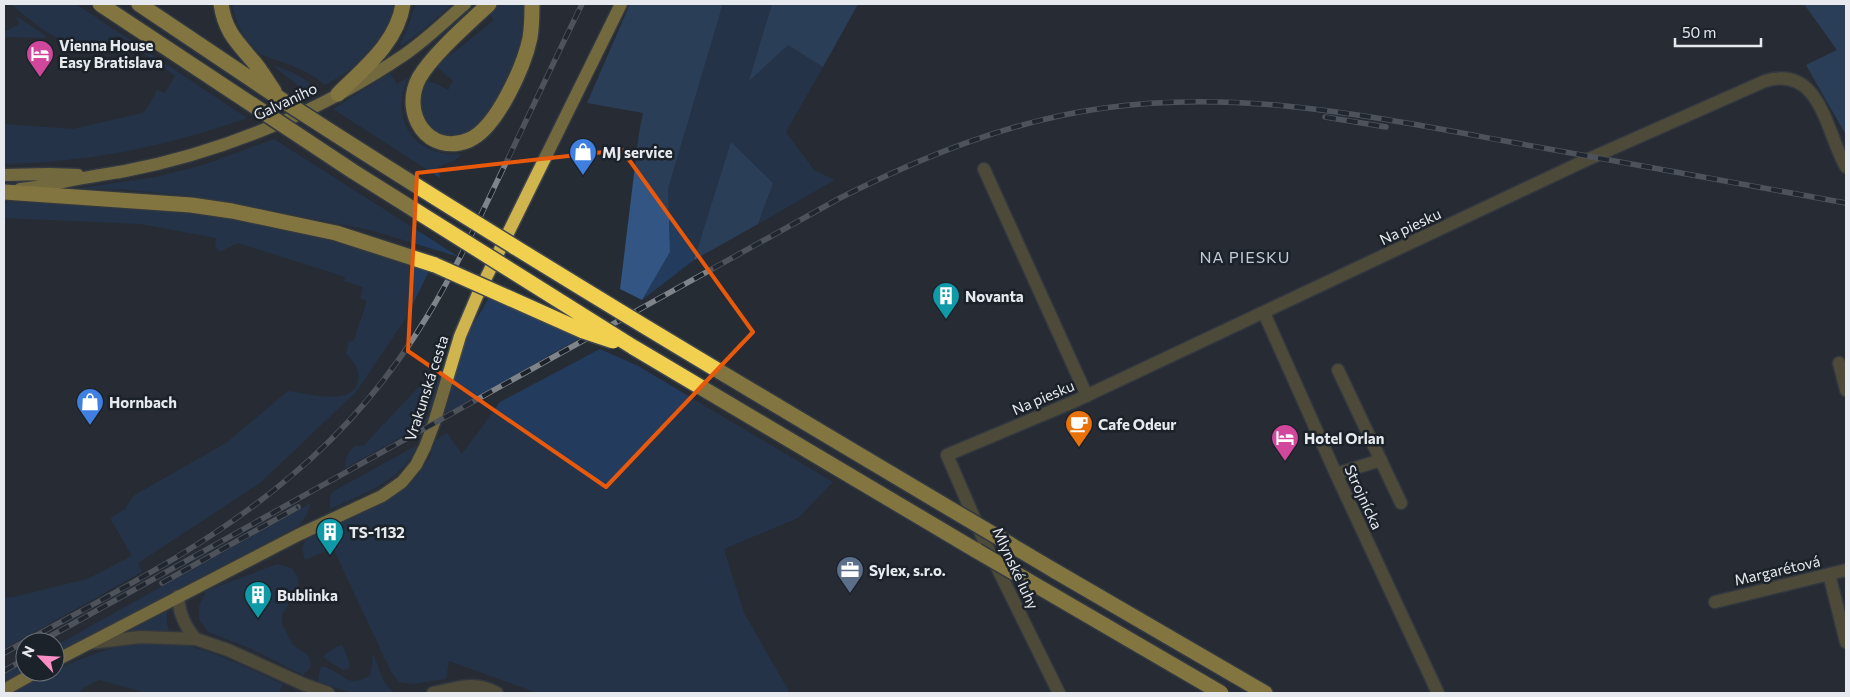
<svg xmlns="http://www.w3.org/2000/svg" width="1850" height="697" font-family="Commissioner,sans-serif">
<style>
.green{fill:#233c5d}
.forest{fill:#325584}
.lines{fill:none;stroke-linecap:round;stroke-linejoin:round}
.minor-casing{stroke:#41474e;stroke-width:15}
.major-casing{stroke:#41474e;stroke-width:15}
.highway-casing{stroke:#41474e;stroke-width:18}
.minor{stroke:#7d7042;stroke-width:12}
.major{stroke:#d0b44d;stroke-width:12}
.highway{stroke:#f1cf4f;stroke-width:15}
.rail-casing{stroke:#7f848b;stroke-width:5.5}
.rail{stroke:#1c222a;stroke-width:4;stroke-dasharray:11;stroke-linecap:butt}
.highway-bridge-casing{stroke:#41474e;stroke-width:18;stroke-linecap:butt}
.highway-bridge{stroke:#f1cf4f;stroke-width:15}
.marked{fill:none;stroke:#e8590c;stroke-width:4;stroke-linejoin:round}
.labels{text-anchor:middle;dominant-baseline:central;stroke-width:5;stroke-linejoin:round;paint-order:stroke}
.poi-label{font-size:15px;font-weight:bold;fill:#e6eaef;stroke:#1c222a;text-anchor:start}
.street-label{font-size:15px;fill:#e6eaef;stroke:#1c222a}
.neighbourhood-label{font-size:16px;letter-spacing:1px;fill:#c2cad4;stroke:#1c222a}
</style>
<rect width="100%" height="100%" fill="#262c34"/>
<path class="green" d="M10,4H76L247,118C165,147 90,162 4,164V124L73,129L142,113L146,110L157,90L165,93L175,76L121,37L116,36L110,41L103,49C89,42 72,44 58,38C43,32 23,13 10,4Z
M232,4H397L391,28L364,59L344,74L325,85C311,73 296,67 279,61C273,59 266,57 261,54C245,44 235,21 232,4Z
M415,4H452L424,29L401,46L400,44L407,30Z
M498,4H527C526,38 513,67 497,97C491,108 485,121 475,128C458,141 443,140 428,125C426,123 423,122 422,120C416,109 421,94 424,83L427,81L437,84L448,90L453,81L438,68V65L494,20L488,13Z
M722,4H772L750,80L788,45L823,67L786,132L814,170L835,180L758,224L773,183L731,143L694,260L642,300L670,252L668,189Z
M16,16L46,36L45,38L4,37V32L19,24Z
M272,65C283,68 310,78 313,89L307,93Z
M390,73L397,84L408,77C389,120 414,158 462,154L455,160L438,167L440,178L333,109Z
M274,139L459,257L370,230L230,202L191,196L129,190L81,188L156,177L203,165Z
M4,202L82,203L197,211L349,245L429,271L406,318L356,392L260,483L138,563L142,572L4,649V598L13,597L87,579L132,556L110,518L125,509L133,496L226,443L288,391C306,393 350,406 357,384C362,371 354,363 346,353L349,341L353,342L367,301L360,298L363,287L344,281L345,277L238,243L219,252L215,245L216,238L140,224L4,218Z
M489,296L582,337L457,408L445,413C452,384 459,353 472,327C477,316 485,308 489,296Z
M600,349L638,366L833,482L798,518L724,549L744,613L790,693H538L449,661L446,679L412,684L399,682L391,672L333,548L305,560L302,549L305,540L386,500L414,480L430,457L436,440L447,433L462,454L500,402Z
M433,372L439,373L440,376L432,408L414,421L417,424L431,414L426,423L346,468C344,459 348,452 355,446H363Z
M417,445C415,449 413,455 410,459C392,484 357,497 330,509V495L334,491Z
M311,503L306,516L298,526L55,654V646Z
M277,564L292,568L298,578V588L282,615V624L292,644L309,656L311,667L303,675L254,650L208,632L199,619V606L206,591Z
M167,611V625L171,635L124,633Z
M142,640C195,640 235,663 283,684L279,692L281,693H147L99,680L83,688L79,693H8L51,672H55V670C84,657 111,647 142,640Z
M342,644L350,664L349,668L345,670L341,669L323,657L326,653Z
M373,653L384,682L392,691V693H351L319,682L318,679L321,666C343,670 345,691 370,675L372,665Z
M25,663V670L4,681V674Z"/>
<path class="forest" d="M630,4H722V6L668,189L670,252L642,300L620,289L639,133L643,113L587,103Z
M772,4H858L823,67L788,45L749,81Z
M1804,4H1846V135L1806,65L1837,50Z
M731,142L773,183L758,224L694,260Z"/>
<g class="lines">
<defs>
<path id="minor" d="M984,169L1087,396
M1264,313L1336,474L1438,693
M1839,363L1846,390
M1338,370L1401,503
M1336,474L1381,460
M1829,574L1846,642
M178,596C179,613 184,626 196,639
M1715,602L1846,570
M90,643L140,637L196,639L228,650L303,684L328,693
M433,693C458,688 474,680 497,693
M1059,693L985,543L947,455L1073,402L1582,162L1765,81C1821,64 1826,133 1846,167"/>
<path id="major" d="M4,175L49,174L78,175
M20,189C46,186 70,180 95,176C105,174 115,173 125,171C224,152 321,111 404,55C426,40 445,21 465,4
M55,661L298,535L382,496L402,482L416,465L425,447L434,423L460,336L477,296L621,4
M4,690L36,672"/>
<path id="highway" d="M139,4L279,98
M221,4C225,31 236,41 253,61C261,70 267,81 274,91
M489,4C469,23 432,55 419,78C400,114 429,157 469,140C497,128 524,66 530,38C532,26 532,15 532,4
M338,94C364,68 397,43 403,4
M4,192L191,205L232,211L336,233L435,265
M633,347L977,551
M1055,571L1265,693"/>
</defs>
<use href="#minor" class="minor-casing"/>
<use href="#major" class="major-casing"/>
<use href="#highway" class="highway-casing"/>
<use href="#minor" class="minor"/>
<use href="#major" class="major"/>
<use href="#highway" class="highway"/>
<defs>
<path id="rail" d="M1325,117L1386,127
M162,583L298,507
M40,642L840,198C924,156 1010,121 1104,108C1241,89 1370,116 1505,141C1619,162 1732,182 1846,203
M4,653C101,599 206,549 291,476C345,431 392,375 428,315C456,269 479,219 502,171C529,115 555,59 582,4
M4,671L25,659"/>
</defs>
<use href="#rail" class="rail-casing"/>
<use href="#rail" class="rail"/>
<defs>
<path id="highway-bridge" d="M100,4L354,172L633,347
M279,98C533,263 794,416 1055,571
M435,265L583,331L613,341
M977,551L1221,693"/>
</defs>
<use href="#highway-bridge" class="highway-bridge-casing"/>
<use href="#highway-bridge" class="highway-bridge"/>
</g>
<path d="M0 0H1850V697H0ZM622,150L753,332L606,487L408,351L417,173Z" fill="#262c34" fill-opacity=".55" fill-rule="evenodd"/>
<path class="marked" d="M622,150L753,332L606,487L408,351L417,173Z"/>
<defs>
<symbol id="hotel-pin" viewBox="-11 -11 22 30"><path d="M0 17L-7.5 6A9.5 9.5 0 1 1 7.5 6Z" fill="#d1479c" stroke="#1c222a"/><path d="M-6-4.5h1.5V1H6V5H4.5V3h-9V5H-6ZM-4 0a1.8 1.8 0 1 1 3.6 0ZM.5 0V-2.5h3Q6-2.5 6 0Z" fill="#fff"/></symbol>
<symbol id="shop-pin" viewBox="-11 -11 22 30"><path d="M0 17L-7.5 6A9.5 9.5 0 1 1 7.5 6Z" fill="#3f7fe0" stroke="#1c222a"/><path d="M-5-2.5h2.3a2.7 3.5 0 0 1 5.4 0H5L5.5 6h-11ZM-1.5-2.5h3a1.5 2.3 0 0 0-3 0Z" fill="#fff"/></symbol>
<symbol id="building-pin" viewBox="-11 -11 22 30"><path d="M0 17L-7.5 6A9.5 9.5 0 1 1 7.5 6Z" fill="#0f9aa8" stroke="#1c222a"/><path d="M-4-6H4V6H1V3H-1V6H-4ZM-2.5-4.3h1.7v1.8h-1.7ZM.8-4.3h1.7v1.8H.8ZM-2.5-1h1.7V.8h-1.7ZM.8-1h1.7V.8H.8Z" fill="#fff"/></symbol>
<symbol id="cafe-pin" viewBox="-11 -11 22 30"><path d="M0 17L-7.5 6A9.5 9.5 0 1 1 7.5 6Z" fill="#e8710a" stroke="#1c222a"/><path d="M-5.5-4.5H6V0H3Q3 3.5 0 3.5H-2.5Q-5.5 3.5-5.5 0ZM3-3.2v2h1.7v-2ZM-6 4.5H4V6H-6Z" fill="#fff"/></symbol>
<symbol id="office-pin" viewBox="-11 -11 22 30"><path d="M0 17L-7.5 6A9.5 9.5 0 1 1 7.5 6Z" fill="#5c6f8a" stroke="#1c222a"/><path d="M-6-3h4V-5.5h4V-3h4V5H-6ZM-1-4.5V-3h2v-1.5ZM-6 0V1H6V0Z" fill="#fff"/></symbol>
</defs>
<g fill-rule="evenodd">
<use href="#hotel-pin" x="24" y="38" width="32" height="43"/>
<use href="#shop-pin" x="567" y="136" width="32" height="43"/>
<use href="#building-pin" x="930" y="280" width="32" height="43"/>
<use href="#shop-pin" x="74" y="386" width="32" height="43"/>
<use href="#cafe-pin" x="1063" y="408" width="32" height="43"/>
<use href="#hotel-pin" x="1269" y="422" width="32" height="43"/>
<use href="#building-pin" x="314" y="516" width="32" height="43"/>
<use href="#office-pin" x="834" y="554" width="32" height="43"/>
<use href="#building-pin" x="242" y="579" width="32" height="43"/>
</g>
<g class="labels">
<g class="poi-label">
<text x="59" y="45">Vienna House<tspan x="59" dy="17">Easy Bratislava</tspan></text>
<text x="602" y="152">MJ service</text>
<text x="965" y="296">Novanta</text>
<text x="109" y="402">Hornbach</text>
<text x="1098" y="424">Cafe Odeur</text>
<text x="1304" y="438">Hotel Orlan</text>
<text x="349" y="532">TS-1132</text>
<text x="869" y="570">Sylex, s.r.o.</text>
<text x="277" y="595">Bublinka</text>
</g>
<g class="street-label">
<text transform="translate(285 101) rotate(-25)">Galvaniho</text>
<text transform="translate(1410 226) rotate(-25)">Na piesku</text>
<text transform="translate(426 388) rotate(-72)">Vrakunská cesta</text>
<text transform="translate(1043 397) rotate(-23)">Na piesku</text>
<text transform="translate(1364 497) rotate(65)">Strojnícka</text>
<text transform="translate(1016 568) rotate(65)">Mlynské luhy</text>
<text transform="translate(1777 570) rotate(-13)">Margarétová</text>
</g>
<g class="neighbourhood-label">
<text x="1245" y="256">NA PIESKU</text>
</g>
</g>
<rect width="1850" height="697" fill="none" stroke="#e6eaef" stroke-width="10"/>
<g transform="translate(40 657) rotate(295)"><circle r="24" fill="#1c222a" stroke="#6d7279"/>
<path d="M0-4L9 19L0 12L-9 19Z" fill="#fb8fc5"/>
<text y="-8" font-size="14" font-weight="bold" text-anchor="middle" fill="#e6eaef">N</text>
</g>
<path d="M1675 38v8h86v-8" fill="none" stroke="#e6eaef" stroke-width="2.5"/>
<text x="1682" y="38" font-size="15" fill="#e6eaef" stroke="#1c222a" stroke-width="4" paint-order="stroke">50 m</text>
</svg>
